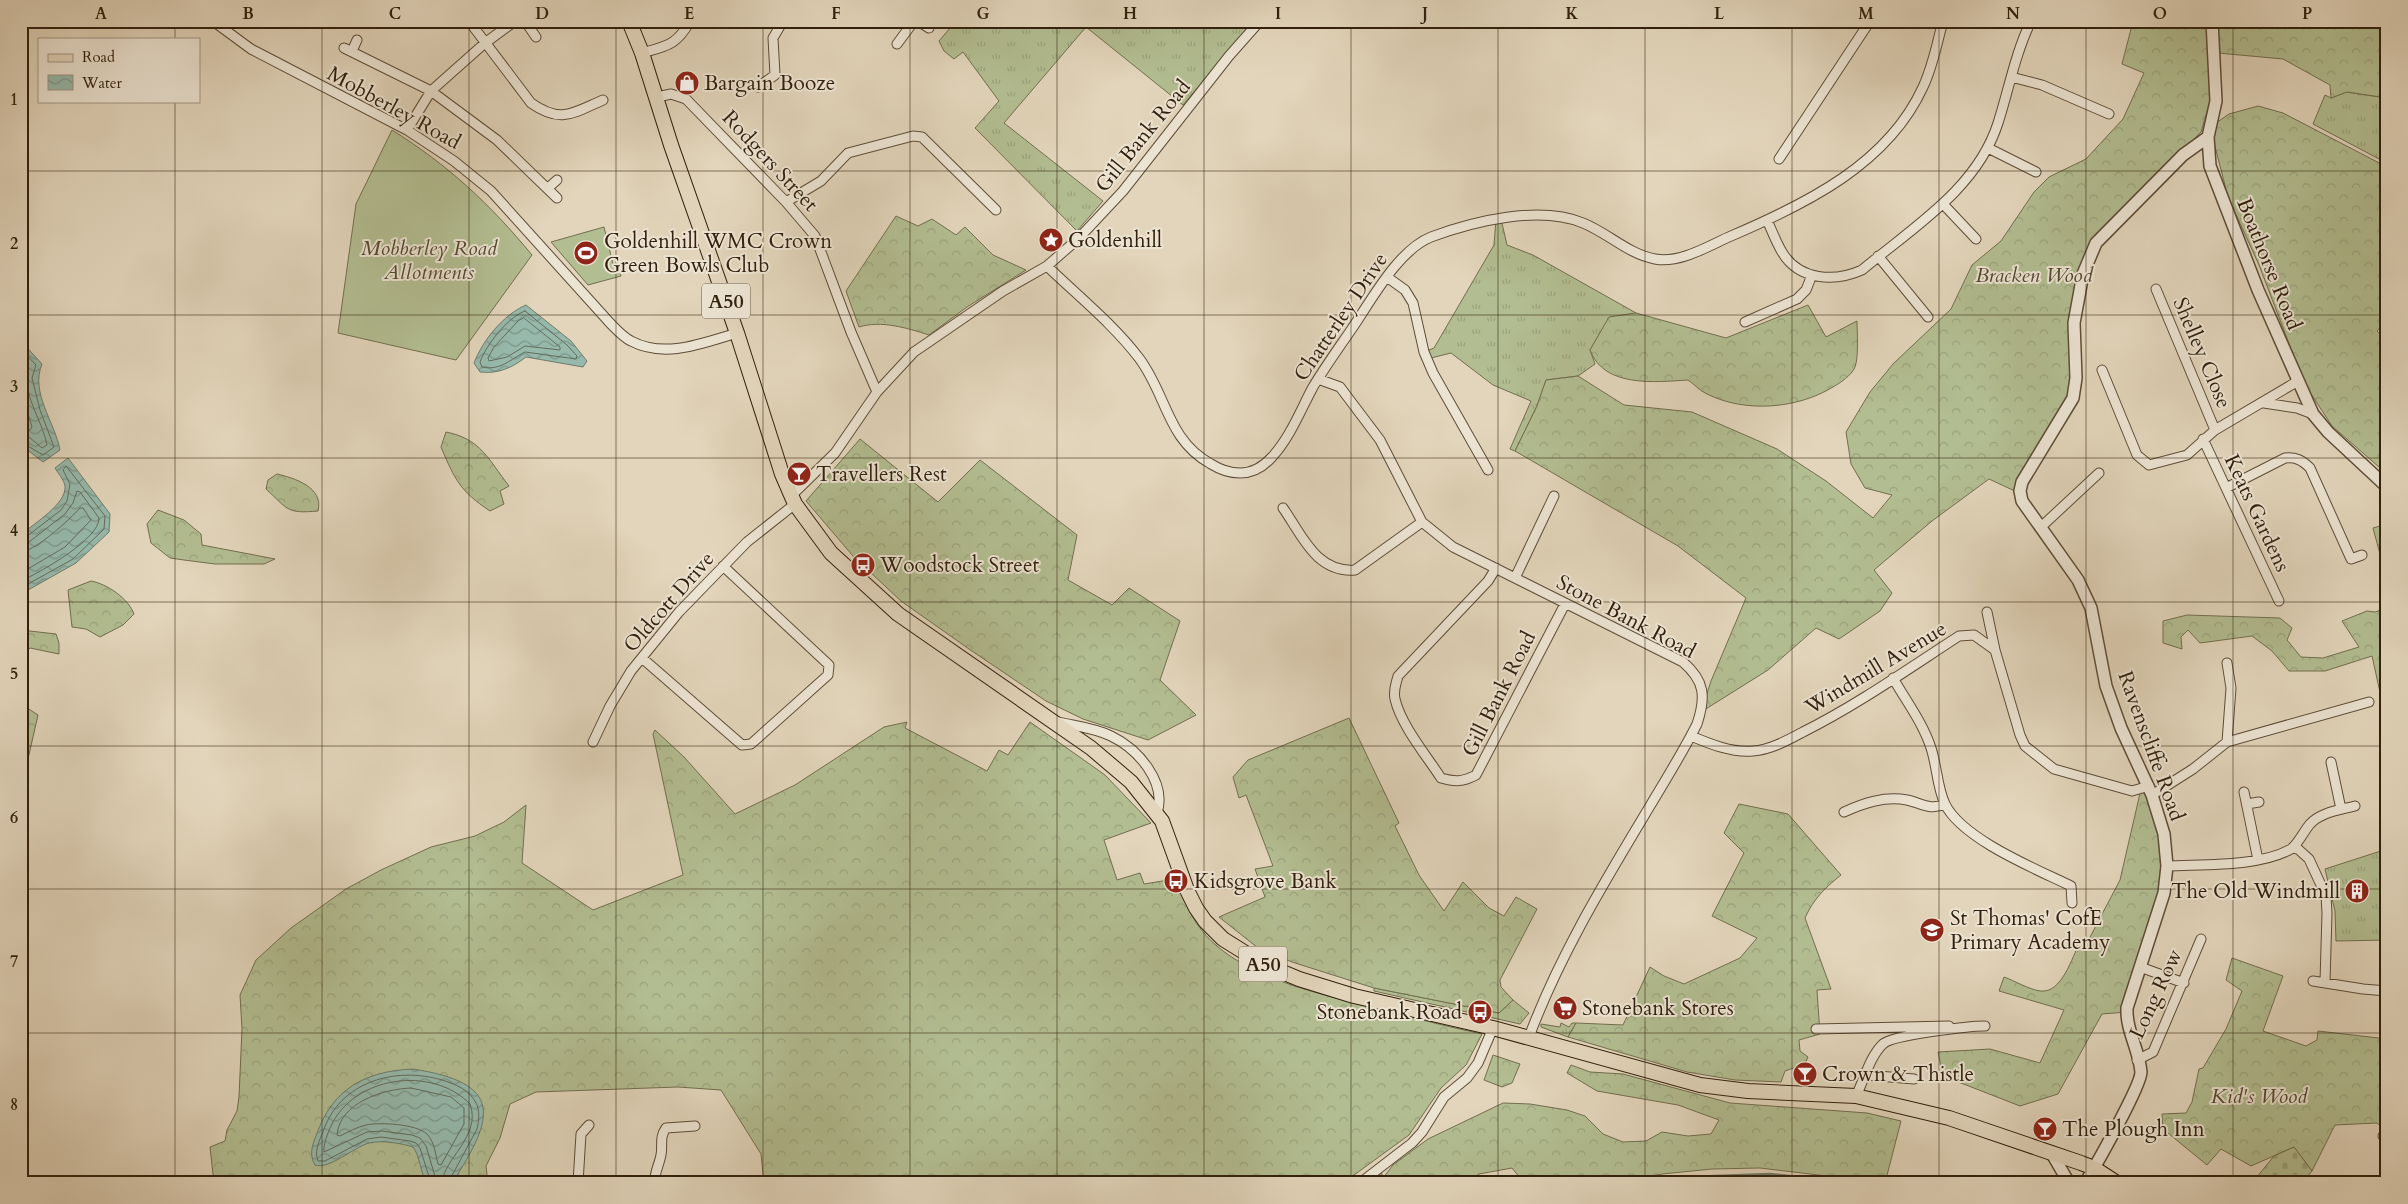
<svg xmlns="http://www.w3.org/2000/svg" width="2408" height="1204" font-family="Cardo,serif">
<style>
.grass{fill:url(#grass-tufts);stroke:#726e4f}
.forest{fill:url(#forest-crowns);stroke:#726e4f}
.cemetery{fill:url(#cemetery-stones);stroke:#726e4f}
.garden{fill:#b2bd91;stroke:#726e4f}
.water{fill:url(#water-waves);stroke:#6e7c6c}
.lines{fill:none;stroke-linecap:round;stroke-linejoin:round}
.shore{stroke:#646c5c;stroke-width:1}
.stream{stroke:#6e7c6c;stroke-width:2.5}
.minor-casing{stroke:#5e4d38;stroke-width:11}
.tertiary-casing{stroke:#5e4d38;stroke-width:14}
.primary-casing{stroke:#32200d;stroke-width:16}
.minor{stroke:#ece4d3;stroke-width:9}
.tertiary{stroke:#ece4d3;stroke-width:11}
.primary{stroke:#e2d5bb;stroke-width:14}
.grid{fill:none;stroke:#32200d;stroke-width:1;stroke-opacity:0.55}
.labels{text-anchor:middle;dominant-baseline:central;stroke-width:4;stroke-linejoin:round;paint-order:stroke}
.shield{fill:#ece4d3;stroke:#6a5b48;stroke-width:1}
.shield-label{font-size:20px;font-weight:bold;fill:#32200d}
.poi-label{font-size:21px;fill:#32200d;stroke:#ece4d3;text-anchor:start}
.street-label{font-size:21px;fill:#32200d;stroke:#ece4d3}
.park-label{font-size:21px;font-style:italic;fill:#52472e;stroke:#ece4d3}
.neatline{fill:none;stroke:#32200d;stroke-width:2}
.grid-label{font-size:16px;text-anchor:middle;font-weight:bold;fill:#32200d}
</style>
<defs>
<pattern id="grass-tufts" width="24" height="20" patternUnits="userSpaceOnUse" patternTransform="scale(1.25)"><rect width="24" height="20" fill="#b2bd91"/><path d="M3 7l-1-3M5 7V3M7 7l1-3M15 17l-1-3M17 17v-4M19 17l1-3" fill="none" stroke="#9aa27c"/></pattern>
<pattern id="forest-crowns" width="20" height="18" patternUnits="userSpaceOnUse" patternTransform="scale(1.25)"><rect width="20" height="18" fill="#b2bd91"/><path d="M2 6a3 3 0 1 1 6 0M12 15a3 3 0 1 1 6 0" fill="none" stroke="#9aa27c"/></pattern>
<pattern id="cemetery-stones" width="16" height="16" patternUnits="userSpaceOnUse" patternTransform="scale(1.25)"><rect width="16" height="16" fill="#b2bd91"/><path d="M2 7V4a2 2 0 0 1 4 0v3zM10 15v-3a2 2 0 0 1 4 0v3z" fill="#9aa27c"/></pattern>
<pattern id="water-waves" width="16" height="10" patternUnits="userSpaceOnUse" patternTransform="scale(1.25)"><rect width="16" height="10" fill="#96b9ab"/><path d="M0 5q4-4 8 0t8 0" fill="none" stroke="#7b968a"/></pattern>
</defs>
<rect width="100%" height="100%" fill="#e2d5bb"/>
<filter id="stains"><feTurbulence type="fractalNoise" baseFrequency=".004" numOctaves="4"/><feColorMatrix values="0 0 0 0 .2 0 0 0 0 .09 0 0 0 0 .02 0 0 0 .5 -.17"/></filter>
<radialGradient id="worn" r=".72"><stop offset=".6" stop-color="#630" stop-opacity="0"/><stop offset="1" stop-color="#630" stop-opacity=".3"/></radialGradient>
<path class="grass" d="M956,21H1253L1183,105L1086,27L1004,123L1103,201L1077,231L975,128L999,101L963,52L954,59L944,51L939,41Z
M2346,92L2387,98C2387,113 2390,148 2381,160L2313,124L2325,95L2331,98Z
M1501,219L1507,245L1533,255L1636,313L1609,318L1590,350L1595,364L1578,376L1546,380L1537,406L1515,451L1510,449L1531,401L1493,385L1451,353L1427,359L1424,352L1434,348L1494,245L1496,220Z
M2387,849V940L2336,941L2335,911L2325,869Z
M1374,988L1499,1013L1513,1000L1529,1013L1520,1024L1374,991Z
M1561,1023L1569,1027L1572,1023H1576L1568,1037L1541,1027V1024L1560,1027Z"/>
<path class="forest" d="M2136,21H2207L2210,102L2201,132L2093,241L2083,274L2070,399L2017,492L1989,479L1932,521L1874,570L1892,593L1880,611L1839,639L1816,628L1768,670L1701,712L1711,681L1746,598L1678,546L1515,451L1537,406L1546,380L1578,376L1624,405L1692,412L1777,449L1826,481L1873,518L1892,495L1865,488L1851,464L1846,432L1870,392L1893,364L1951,309L1972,265L2001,241L2034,192L2049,177L2086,159L2123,119L2144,73L2122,64L2132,25Z
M2216,21H2387V98L2347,92L2331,98L2330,85L2283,59L2218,53Z
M2258,106L2283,113L2387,167V319L2377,331L2387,341V474L2332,426L2304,383L2259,265L2228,197L2210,127L2229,114Z
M896,216L918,226L932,219L956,235L965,227L993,255L1026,270L967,307L929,335C907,328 881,320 859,327L846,291Z
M1808,305L1826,337L1857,321C1857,332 1859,356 1855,367C1852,375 1840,383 1833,387C1797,409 1745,413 1707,394C1700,391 1694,384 1688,380C1655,382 1604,388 1590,350L1609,317L1636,313L1726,338Z
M446,432C481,439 488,459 509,486L500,491L504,504L490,511C460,491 455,480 441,447Z
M860,439L938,502L980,460L1077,535L1068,580L1112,605L1129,588L1180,621L1160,680L1196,715L1148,740L1083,719L1046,701L969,649L901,601L853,556L806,501Z
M277,474C294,478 324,487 318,511C286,514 288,509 266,489L268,480Z
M158,510L184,520L201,534L202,545L275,559L264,564H215L184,560L170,558L151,543L147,524Z
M2387,524V580L2373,528Z
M91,581C107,584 128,598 134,614L123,625L100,637L86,629L72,627L68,590Z
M2387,599V724L2372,656L2325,671H2289L2272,651L2252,636L2200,643L2188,630L2181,637L2182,649L2163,643V621L2187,615L2280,618L2292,628L2287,640L2301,657L2323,658L2359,647L2342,621L2367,611L2375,612L2384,609Z
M21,630L56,634L59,643V654L30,648L25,653L21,654Z
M21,704L38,715L28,759L21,758Z
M1349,718L1399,823L1395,826L1419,875L1444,911L1463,882L1489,908L1504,916L1516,897L1537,909L1500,980L1501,987L1513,1000L1499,1013L1374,988L1292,962L1258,948L1219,917L1265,897L1255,869L1273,866L1246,795L1239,798L1233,777L1248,760Z
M907,722L905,728L987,771L999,750L1008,755L1030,722L1105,775L1151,823L1104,840L1117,880L1140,873L1144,884L1175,879C1186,905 1195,928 1217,946C1253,977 1311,992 1356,1003C1398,1014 1440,1025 1482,1034L1466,1065L1441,1088L1409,1135L1343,1183H764L761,1154L721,1090L678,1087L536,1092L510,1104L500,1138L486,1166L488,1183H214L210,1147L225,1141L227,1130L237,1111L239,1097L242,1029L240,995L256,960L291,928L346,889L381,870L431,847L475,836L504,822L526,805L522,863L593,910L683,875L653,734L655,730L684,757L735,814L795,785L884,727Z
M2149,786L2167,866L2127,1012L2102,1014L2058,1094L2020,1106L1943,1076L1938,1052L1990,1049L2040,1063L2064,1010L1999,991L2004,977C2015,981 2028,989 2040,991C2062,994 2072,957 2080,942L2088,941L2120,880L2141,789Z
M1739,804L1788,814L1841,875C1825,888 1814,898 1805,918L1831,989L1817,990L1820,1034L1799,1040L1800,1051L1808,1057L1805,1064L1785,1071L1781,1082L1735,1080L1687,1072L1568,1037L1576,1023L1623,1025L1650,967L1664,976L1684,984L1740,958L1757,938L1712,916L1744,853L1724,833Z
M2232,958L2283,976L2263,1031L2306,1046L2317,1040L2318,1031L2387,1039V1132L2377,1123L2335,1125L2312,1171L2294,1147L2251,1166L2221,1149L2207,1165L2163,1129L2162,1114L2186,1113L2192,1102L2199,1069L2203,1068L2226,1029L2242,991L2226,980Z
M1493,1055L1520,1064L1512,1083L1502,1087L1484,1080Z
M1571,1065L1590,1072L1623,1074L1730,1103L1867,1113L1901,1121L1885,1183L1760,1168L1712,1169L1662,1174L1619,1183H1524L1512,1168L1479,1174L1465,1183H1360L1380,1168L1383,1178L1393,1165L1428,1139L1503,1103L1530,1104L1567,1110L1585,1116L1603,1134L1623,1142L1646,1141L1662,1132L1688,1136L1711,1134L1719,1120L1678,1105L1597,1091L1567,1073Z"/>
<path class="cemetery" d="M2294,1147L2312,1171L2302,1183H2252L2274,1156Z"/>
<path class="garden" d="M392,130C448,165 490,204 532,255L456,360L338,333L356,204Z
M604,227L613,264H618L621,276L588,285L551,242Z"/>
<path class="water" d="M526,305L571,341L587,361L583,367L526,357C512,368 498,374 480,372L474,363C483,340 503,315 526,305Z
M21,341L42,364C30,393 55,422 60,450L43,462L21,445Z
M68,458L110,514L109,532L76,563L21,594V535C34,523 67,504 65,486C64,480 58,473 55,468Z
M413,1069C503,1083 496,1116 452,1183H427C420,1172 420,1156 413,1147C400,1143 382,1140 369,1143C354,1147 329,1170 315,1165C309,1155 312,1146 316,1136C332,1089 365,1071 413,1069Z"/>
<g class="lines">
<path class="shore" d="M525,311L567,345L577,356L576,359L525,352C511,359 500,371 482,367L480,362C486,345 508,317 525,311Z
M524,318L560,347V350L525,346L507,357L489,361L488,358L494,347L518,321Z
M21,349L36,365L32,378L40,410L54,447L43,455L21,442
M21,358L28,366C21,394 42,419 47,445L42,448L29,437L21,436
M21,391L32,427L30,430L21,428
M21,538L26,537L61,510L67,501L70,484L63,470L66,466L105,516L104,529L73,559L21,588
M21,544L29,542L65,514L73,503L77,491L80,492L99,518C100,539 39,573 21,581
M21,552C36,551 70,519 80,508H83L91,520L65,547L21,573
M411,1088L451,1097L464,1108V1124L441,1165L438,1164C435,1153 435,1143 427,1134C416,1124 380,1122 366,1125C357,1127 348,1132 340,1136L337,1135C340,1102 384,1089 411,1088Z
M431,1183L420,1148L416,1143L410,1141L381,1137L367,1139L325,1161H318C314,1152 319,1141 323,1132C339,1082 395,1066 442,1080C455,1084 470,1090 476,1103C480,1110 479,1121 477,1129L448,1183
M437,1183L426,1146L420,1138L412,1135L382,1131L367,1132L324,1152C323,1144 328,1133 331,1126C354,1076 432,1065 470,1104C482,1136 443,1159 442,1183"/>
<path class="stream" d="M1630,1183L1689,1177L1770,1174L1853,1183"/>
<defs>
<path id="minor" d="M213,21L251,49L407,130L454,161L491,191L610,323C616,329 623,337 631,341C665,359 703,343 737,333
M469,21L531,103C561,124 573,113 603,100
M525,21L536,37
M918,21L929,28
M897,44L914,21
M344,48L431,91L497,140L557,198
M352,51L357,40
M642,53C667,46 677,45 690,21
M2011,77L2042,85L2109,114
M758,87L775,75L773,38L783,21
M657,97L671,94L686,99L786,202L815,236L851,332L877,392
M407,130L431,91L485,43L515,21
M1988,148L2036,172
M1779,159L1870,21
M548,188L557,180
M786,202L821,181L848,153L913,136L922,137L996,210
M1943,204L1976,239
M1767,220C1772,231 1776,242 1782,252C1799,281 1835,282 1862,270C1912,228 1977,189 1998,123C2009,89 2015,54 2031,21
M1878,256L1928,317
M1047,266C1078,296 1113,324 1139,358C1167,395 1167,440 1211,464C1219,469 1230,473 1240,473C1253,473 1264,466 1272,457C1290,438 1301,409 1313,387C1325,367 1338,349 1351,330C1371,301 1398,250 1431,237C1474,221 1540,205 1583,223C1608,233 1628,254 1655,259C1680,264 1710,245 1731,236C1806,204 1888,164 1923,87C1933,66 1937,43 1943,21
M1387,277L1405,290L1413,303L1424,352L1433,373L1488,470
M2156,289L2215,430
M1745,322L1797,299L1806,290L1812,275
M2102,370L2137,455L2149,465L2187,455L2215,430L2298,381
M1318,379L1340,387L1380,440L1422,522L1453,547L1683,662C1705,681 1706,697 1697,724C1683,752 1666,779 1650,806C1605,881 1559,956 1529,1037
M2264,403L2297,408L2313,414
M2203,439L2279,601
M2226,488L2285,458C2296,457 2302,460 2310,468L2351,559L2362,555
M790,497L835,453L877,392L914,352L1003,291L1047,266L1079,238L1123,191L1229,56L1260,21
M1283,508C1302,535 1316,573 1355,570L1422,522
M2041,527L2099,473
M1496,568L1488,581L1398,676C1396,684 1393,690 1395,699C1401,725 1426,755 1441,778C1455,782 1463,782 1476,775L1565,604
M1515,578L1554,496
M1987,612L1995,650
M642,658L742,745L751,744L828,675L829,665L723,566
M1893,678C1906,701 1923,723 1931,748C1937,766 1937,787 1945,804C1962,839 2036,869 2071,886L2072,903
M1058,722C1075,726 1095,728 1111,736C1138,749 1167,782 1157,813
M1691,736C1710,744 1732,753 1753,751C1770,750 1788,740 1803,732C1857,705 1908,669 1959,636L1974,635L1995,650L2020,735L2025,746L2054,769L2132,791L2149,786
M593,742L610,706L631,671L679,612L747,542L795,504
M2227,742L2231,688L2227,663
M2331,762L2341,809
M2244,792L2258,860
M2152,795L2193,769L2227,742L2369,702
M2247,804L2259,802
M1844,812C1864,803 1884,796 1907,800C1921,803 1930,811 1945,804
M2292,848L2298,849L2309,859L2326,896L2327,913L2325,982
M2167,866C2204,864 2259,867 2291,849C2298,844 2304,831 2310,824C2321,812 2340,810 2355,806
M2140,967L2184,983
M2313,981L2363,989L2387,991
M1816,1029L1949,1026
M2137,1060L2153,1052L2201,939
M1866,1075L1914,1079
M1856,1096C1864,1080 1870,1056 1883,1044C1892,1035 1970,1026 1985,1026
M2383,1136L2387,1140
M578,1183L581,1134L589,1125
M655,1183C654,1172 659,1166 661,1155C663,1145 659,1138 666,1128L695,1126
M1360,1183L1412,1143L1422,1132L1444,1097L1467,1078L1478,1063L1493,1028"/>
<path id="tertiary" d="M2212,21L2216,101L2208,137L2210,166L2258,290L2313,414L2328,432L2387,487
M2051,1152L2069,1183
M2085,1183C2095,1167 2141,1086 2141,1072C2139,1049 2126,1031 2127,1008L2164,893L2167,866L2164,834L2152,795L2121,728L2106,686L2091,608L2078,580L2022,501L2020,491L2022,482L2073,398L2076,378L2074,323L2083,274L2096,243L2183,155L2208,137"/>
<path id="primary" d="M629,21L642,53L671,145L737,333L782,474L795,504L831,553L898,614L1091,748L1131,782L1162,821L1187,890L1196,908L1205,921L1223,939L1263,964L1299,979L1354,996L1493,1028L1700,1085L1748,1091L1856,1096L1949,1118L2081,1163L2094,1168L2117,1183"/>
</defs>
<use href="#minor" class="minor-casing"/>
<use href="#tertiary" class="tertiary-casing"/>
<use href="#primary" class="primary-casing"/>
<use href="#minor" class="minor"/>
<use href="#tertiary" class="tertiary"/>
<use href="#primary" class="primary"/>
</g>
<path class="grid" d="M175,21V39M322,21V1183M469,21V1183M616,21V1183M763,21V1183M910,21V1183M1057,21V1183M1204,21V1183M1351,21V1183M1498,21V1183M1645,21V1183M1792,21V1183M1939,21V1183M2086,21V1183M2233,21V1183M175,101V1183M21,171H2387M21,315H2387M21,458H2387M21,602H2387M21,746H2387M21,889H2387M21,1033H2387"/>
<defs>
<symbol id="shop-disc" viewBox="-11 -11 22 22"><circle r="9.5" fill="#8f2418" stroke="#ece4d3"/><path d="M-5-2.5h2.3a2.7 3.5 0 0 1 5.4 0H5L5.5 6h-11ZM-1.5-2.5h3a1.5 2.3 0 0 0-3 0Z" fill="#fff"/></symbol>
<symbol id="sight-disc" viewBox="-11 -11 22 22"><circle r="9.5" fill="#8f2418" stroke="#ece4d3"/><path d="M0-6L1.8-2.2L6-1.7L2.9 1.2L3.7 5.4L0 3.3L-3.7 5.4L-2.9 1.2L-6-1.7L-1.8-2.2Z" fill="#fff"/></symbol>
<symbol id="stadium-disc" viewBox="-11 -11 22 22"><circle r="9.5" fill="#8f2418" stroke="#ece4d3"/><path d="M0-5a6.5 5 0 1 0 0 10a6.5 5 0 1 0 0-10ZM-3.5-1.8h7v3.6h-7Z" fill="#fff"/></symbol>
<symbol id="bar-disc" viewBox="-11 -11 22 22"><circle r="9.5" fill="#8f2418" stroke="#ece4d3"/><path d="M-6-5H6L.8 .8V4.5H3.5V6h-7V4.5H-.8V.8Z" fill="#fff"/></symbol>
<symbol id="bus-disc" viewBox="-11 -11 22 22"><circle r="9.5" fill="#8f2418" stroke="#ece4d3"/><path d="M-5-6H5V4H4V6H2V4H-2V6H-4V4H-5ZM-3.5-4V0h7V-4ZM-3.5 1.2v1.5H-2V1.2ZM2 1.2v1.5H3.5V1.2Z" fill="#fff"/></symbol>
<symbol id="building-disc" viewBox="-11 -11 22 22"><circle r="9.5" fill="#8f2418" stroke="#ece4d3"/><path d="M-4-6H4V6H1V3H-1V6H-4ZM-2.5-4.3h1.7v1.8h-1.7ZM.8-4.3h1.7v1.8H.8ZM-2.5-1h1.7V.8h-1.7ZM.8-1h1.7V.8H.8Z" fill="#fff"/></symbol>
<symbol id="school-disc" viewBox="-11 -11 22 22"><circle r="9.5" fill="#8f2418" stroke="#ece4d3"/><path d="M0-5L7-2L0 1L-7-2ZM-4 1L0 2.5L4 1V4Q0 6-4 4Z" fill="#fff"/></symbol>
<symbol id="supermarket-disc" viewBox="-11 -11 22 22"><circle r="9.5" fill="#8f2418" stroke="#ece4d3"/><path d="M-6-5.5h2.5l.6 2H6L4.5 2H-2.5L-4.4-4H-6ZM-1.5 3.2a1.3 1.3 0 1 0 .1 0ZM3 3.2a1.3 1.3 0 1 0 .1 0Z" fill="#fff"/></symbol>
</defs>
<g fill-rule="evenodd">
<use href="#shop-disc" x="673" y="69" width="28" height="28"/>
<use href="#sight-disc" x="1037" y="226" width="28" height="28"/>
<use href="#stadium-disc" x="572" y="239" width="28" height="28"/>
<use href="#bar-disc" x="785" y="460" width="28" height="28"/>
<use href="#bus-disc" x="849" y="551" width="28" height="28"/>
<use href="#bus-disc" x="1162" y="867" width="28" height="28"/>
<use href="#building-disc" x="2343" y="877" width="28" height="28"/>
<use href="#school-disc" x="1918" y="916" width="28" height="28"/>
<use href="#supermarket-disc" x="1551" y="994" width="28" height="28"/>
<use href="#bus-disc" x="1466" y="998" width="28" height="28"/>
<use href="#bar-disc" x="1791" y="1060" width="28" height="28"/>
<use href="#bar-disc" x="2031" y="1115" width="28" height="28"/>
</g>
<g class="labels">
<g class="shield">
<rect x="702" y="283.5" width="48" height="35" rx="4"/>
<rect x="1239" y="946.5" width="48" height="35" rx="4"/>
</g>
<g class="shield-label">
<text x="726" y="301">A50</text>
<text x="1263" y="964">A50</text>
</g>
<g class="poi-label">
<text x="704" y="83">Bargain Booze</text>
<text x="1068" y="240">Goldenhill</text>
<text x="604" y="241">Goldenhill WMC Crown<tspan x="604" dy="24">Green Bowls Club</tspan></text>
<text x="816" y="474">Travellers Rest</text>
<text x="880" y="565">Woodstock Street</text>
<text x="1194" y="881">Kidsgrove Bank</text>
<text x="2340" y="891" text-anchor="end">The Old Windmill</text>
<text x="1950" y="918">St Thomas' CofE<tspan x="1950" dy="24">Primary Academy</tspan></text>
<text x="1582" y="1008">Stonebank Stores</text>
<text x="1462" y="1012" text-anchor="end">Stonebank Road</text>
<text x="1822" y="1074">Crown &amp; Thistle</text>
<text x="2062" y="1129">The Plough Inn</text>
</g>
<g class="street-label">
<text transform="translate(394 108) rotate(29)">Mobberley Road</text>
<text transform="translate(1143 136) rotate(-51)">Gill Bank Road</text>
<text transform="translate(770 161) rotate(47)">Rodgers Street</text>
<text transform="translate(2269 264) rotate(68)">Boathorse Road</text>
<text transform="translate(1341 317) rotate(-56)">Chatterley Drive</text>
<text transform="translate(2202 353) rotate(67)">Shelley Close</text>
<text transform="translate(2257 513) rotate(65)">Keats Gardens</text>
<text transform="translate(669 602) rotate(-49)">Oldcott Drive</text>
<text transform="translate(1626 617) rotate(28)">Stone Bank Road</text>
<text transform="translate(1876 668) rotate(-31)">Windmill Avenue</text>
<text transform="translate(1499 694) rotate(-63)">Gill Bank Road</text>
<text transform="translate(2151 746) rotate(70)">Ravenscliffe Road</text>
<text transform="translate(2156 994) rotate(-65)">Long Row</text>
</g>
<g class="park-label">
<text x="429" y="248">Mobberley Road<tspan x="429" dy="24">Allotments</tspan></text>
<text x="2034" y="275">Bracken Wood</text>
<text x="2259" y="1096">Kid's Wood</text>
</g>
</g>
<rect width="2408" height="1204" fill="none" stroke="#e2d5bb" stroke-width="55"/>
<rect x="38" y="38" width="162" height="65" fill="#ece4d3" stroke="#a29684"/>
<rect x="48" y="54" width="25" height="8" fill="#e2d5bb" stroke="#a29684"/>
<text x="82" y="62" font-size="15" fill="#32200d">Road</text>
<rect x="48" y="75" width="25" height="15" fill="url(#water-waves)" stroke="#a29684"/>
<text x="82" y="88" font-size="15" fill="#32200d">Water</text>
<rect x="28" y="28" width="2352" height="1148" class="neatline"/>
<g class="grid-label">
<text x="101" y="19">A</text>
<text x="248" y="19">B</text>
<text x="395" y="19">C</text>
<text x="542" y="19">D</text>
<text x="689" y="19">E</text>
<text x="836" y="19">F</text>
<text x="983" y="19">G</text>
<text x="1130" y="19">H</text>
<text x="1278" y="19">I</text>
<text x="1425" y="19">J</text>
<text x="1572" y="19">K</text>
<text x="1719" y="19">L</text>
<text x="1866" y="19">M</text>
<text x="2013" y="19">N</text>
<text x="2160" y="19">O</text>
<text x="2307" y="19">P</text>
<text x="14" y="105">1</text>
<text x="14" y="249">2</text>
<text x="14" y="392">3</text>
<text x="14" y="536">4</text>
<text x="14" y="679">5</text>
<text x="14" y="823">6</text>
<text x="14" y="967">7</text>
<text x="14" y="1110">8</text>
</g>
<rect width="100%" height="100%" filter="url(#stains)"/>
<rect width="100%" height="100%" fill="url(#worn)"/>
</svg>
